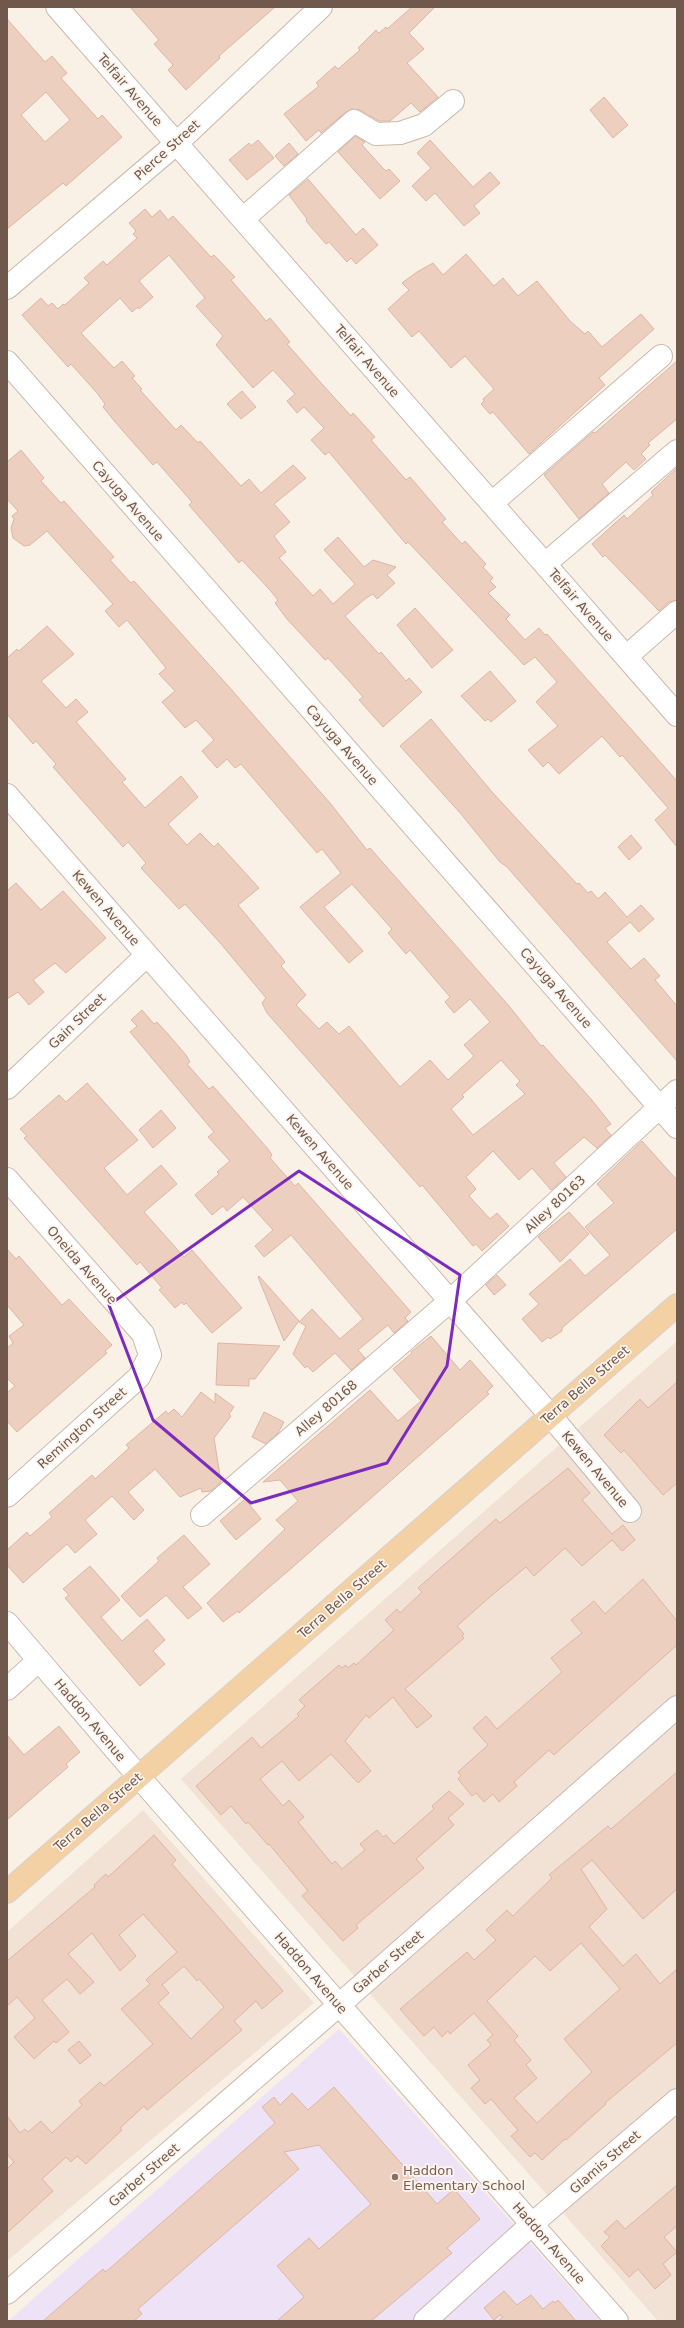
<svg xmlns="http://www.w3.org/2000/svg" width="684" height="2328" font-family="'DejaVu Sans',sans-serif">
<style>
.residential{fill:#f1e2d5}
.education{fill:#eee3f6}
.building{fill:#edcfc0;stroke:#deb5a2;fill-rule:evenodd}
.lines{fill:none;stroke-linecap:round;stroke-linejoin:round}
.minor-casing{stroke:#cbb8ad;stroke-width:24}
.major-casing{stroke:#d7d0cd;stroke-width:24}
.minor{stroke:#fff;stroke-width:22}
.major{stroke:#f3d1a4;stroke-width:22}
.marked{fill:none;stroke:#7b2cbf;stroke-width:3;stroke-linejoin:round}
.education-dot{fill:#8d6e63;stroke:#fdf5ec;stroke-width:1.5}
.labels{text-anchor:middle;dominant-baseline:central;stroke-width:3.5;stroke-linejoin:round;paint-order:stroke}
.street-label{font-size:13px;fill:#71584d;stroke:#fdf5ec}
.education-label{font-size:13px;fill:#785e54;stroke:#fdf5ec;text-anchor:start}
</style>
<rect width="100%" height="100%" fill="#faf1e6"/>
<path class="residential" d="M677,1341V2321H658L181,1779Z
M143,1810L314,2003L7,2261V1932Z"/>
<path class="education" d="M339,2029L600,2321H8Z"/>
<path class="building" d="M130,7H275L219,56L220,58L186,90L168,70L173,65L154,44L159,40Z
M412,7H435L409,33L424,49L407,63L438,97L420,112L411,103L390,121H379L360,110L352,109L346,112L321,133L319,130L306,141L284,114L319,86L316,83L335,66L338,69L360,50L358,48L376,30L379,33L386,27L387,29Z
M7,19L45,62L52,56L67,73L61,78L98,119L102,115L122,137L66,186L63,183L7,229ZM46,92L70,120L45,142L21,115Z
M604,97L628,125L613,138L590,110Z
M355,136L365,142L362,145L381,166L386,171L389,169L400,181L380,199L338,152Z
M258,140L274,158L247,180L229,160L249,143L251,146Z
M430,140L473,187L490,172L500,183L474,206L480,213L464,226L435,193L426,201L412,186L431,168L417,153Z
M289,143L298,154L284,166L275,156Z
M308,179L356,235L363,228L378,245L356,264L351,258L347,262L329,242L326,244L306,221L307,219L289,195Z
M145,209L152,217L160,210L168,220L173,216L211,257L214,255L235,277L231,280L257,310L266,321L270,318L290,342L287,344L322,384L351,416L353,413L375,437L371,440L406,480L410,477L446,519L442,522L462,544L465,541L486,564L483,567L493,578L490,581L496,587L488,593L510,615L506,619L525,640L539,628L545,635L547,634L677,781V847L655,820L668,808L622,755L620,757L602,736L559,774L548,762L543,767L528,750L558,726L536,702L557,682L535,657L524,665L408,542L406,544L329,452L325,455L311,440L324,428L304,407L297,413L287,401L295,394L273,370L253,388L216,345L223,336L196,306L205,298L169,255L139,281L153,297L139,309L138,307L132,312L120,298L81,333L114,368L122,361L135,376L132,378L142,389L140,390L176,430L181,425L198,443L200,441L241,486L249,479L261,493L293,465L306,478L274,504L290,522L274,536L286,552L279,558L313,596L320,589L333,604L355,584L324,550L338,537L364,567L373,560L396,567L387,575L395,583L377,599L373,594L366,598L345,616L379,654L381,652L406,681L409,678L422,692L383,727L359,700L363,697L349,681L328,658L325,660L287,619L275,603L278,600L269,589L242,560L239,563L189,505L192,502L157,462L153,465L116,423L103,407L105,404L97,393L71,364L68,367L22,315L41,298L48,306L52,303L58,309L63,304L65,305L89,283L84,278L103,261L107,265L137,238L133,234L136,231L129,223Z
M466,254L494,286L503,278L518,296L537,281L570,321L585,334L588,331L602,347L641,314L654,329L599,378L605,385L529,454L493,412L490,414L481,404L484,401L483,399L494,389L465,356L451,368L419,331L412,337L388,309L409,290L402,283L417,272L433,263L443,275Z
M677,361V419L648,443L650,445L641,454L646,459L634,470L626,462L602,484L609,493L579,519L544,475L593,432L595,433Z
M242,391L256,407L241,419L227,404Z
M21,450L44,478L41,481L61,503L64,501L114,557L110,560L131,583L134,581L230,688L330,803L367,850L370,848L509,1006L541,1046L543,1045L591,1099L611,1124L605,1128L611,1135L597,1148L584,1137L554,1163L566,1177L551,1190L532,1168L519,1180L493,1151L466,1177L476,1189L469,1196L490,1219L497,1213L509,1226L482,1251L476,1244L473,1246L422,1185L420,1187L267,1013L262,1003L266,998L221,944L185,904L179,909L141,868L146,863L128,842L123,847L53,767L56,764L36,741L33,744L7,714V658L17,649L19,651L47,626L74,654L41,681L66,708L76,699L88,712L76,722L126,779L122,782L145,808L181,776L198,797L168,824L187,845L200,833L214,847L218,843L259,888L238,905L285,962L281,966L306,995L296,1005L319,1029L327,1022L339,1034L349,1026L400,1087L430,1060L448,1080L474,1056L464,1045L490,1022L470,999L454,1013L445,1002L450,997L410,950L406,954L388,933L392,929L352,884L324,907L363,951L349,963L300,907L341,873L322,849L317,853L241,764L235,768L227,759L217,768L202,751L214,740L196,720L185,728L162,702L175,691L159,674L166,668L127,620L119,627L105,611L113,604L47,531L30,545L24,546L13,538L11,528L14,519L12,516L18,511L7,499V462ZM501,1060L520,1081L516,1085L525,1094L473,1135L451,1109L464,1097L462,1095Z
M677,468V600L669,602L659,611L605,555L603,557L592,544L624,515L627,519L653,495L651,492Z
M415,608L453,650L432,668L397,625Z
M490,671L516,701L491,722L488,719L485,721L461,696Z
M431,719L492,792L577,884L579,883L588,893L591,891L598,899L605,892L627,917L641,905L654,919L639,932L630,922L607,942L631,969L644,958L660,976L655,980L677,1006V1061L507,867L500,862L461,814L400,746Z
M631,835L642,848L629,860L618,847Z
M16,883L41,910L63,891L106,938L66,973L55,963L33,980L44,992L29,1005L18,992L7,999V891Z
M142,1010L154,1024L157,1022L167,1033L186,1055L190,1062L187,1064L209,1089L213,1086L268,1149L272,1155L270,1158L295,1186L298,1183L411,1312L405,1318L408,1321L394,1333L388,1325L358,1350L365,1358L351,1370L335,1353L313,1372L307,1366L305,1368L293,1354L306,1326L299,1322L312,1309L340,1339L363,1319L291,1235L264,1257L255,1246L273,1230L243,1197L227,1211L223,1206L212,1215L195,1195L219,1174L217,1172L230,1161L208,1137L214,1132L130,1032L137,1026L131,1020Z
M87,1083L138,1140L104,1168L127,1195L161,1165L177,1184L144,1212L184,1257L192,1250L242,1308L212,1333L186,1303L184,1305L182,1302L175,1308L159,1290L162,1288L140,1262L137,1265L24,1138L27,1136L20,1129L59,1095L66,1102Z
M161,1110L176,1128L153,1148L139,1130Z
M642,1141L677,1180V1229L562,1328V1331L550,1339L548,1337L542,1342L522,1319L539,1304L529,1294L570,1259L585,1276L610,1255L585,1227L614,1203L597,1184Z
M569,1212L589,1234L560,1262L538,1237Z
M7,1249L16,1259L19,1256L62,1305L69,1299L112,1345L105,1351L107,1353L17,1432L7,1421V1393L15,1386L7,1378V1348L13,1343L9,1336L24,1325L7,1305Z
M497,1275L506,1285L494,1295L486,1285Z
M259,1276L299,1321L284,1341L258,1277Z
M431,1336L460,1370L470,1360L493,1386L487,1392L489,1394L294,1566L239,1613L238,1611L223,1622L207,1603L285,1529L276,1520L298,1501L280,1480L263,1482L370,1390L398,1421L421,1401L393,1369L412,1353L411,1352Z
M218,1343L280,1346L255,1379H249V1386L216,1385Z
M677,1382V1483L663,1495L624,1450L621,1453L604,1435L640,1399L648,1408Z
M201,1392L215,1403V1393L234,1407L229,1414L231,1416L214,1438L221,1482L211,1491L202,1492L201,1488L180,1497L155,1469L128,1492L144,1510L134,1520L112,1496L85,1520L97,1534L75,1553L67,1544L23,1583L7,1565V1550L27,1532L30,1536L52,1517L49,1513L92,1475L95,1479L117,1459L129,1448L126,1445L166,1411L168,1414L174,1409L182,1417Z
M264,1412L284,1422L278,1433L266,1444L252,1437Z
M568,1468L590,1493L582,1500L612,1534L623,1525L635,1540L622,1551L612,1540L582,1566L565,1548L534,1576L526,1567L491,1596L457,1626L464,1634L462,1636L464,1638L405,1689L432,1716L417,1728L393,1697L369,1718L366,1715L345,1741L371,1771L358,1783L331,1754L299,1781L282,1761L260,1779L283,1806L289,1800L304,1817L298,1822L332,1864L335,1861L342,1869L365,1850L360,1844L377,1830L383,1837L386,1835L394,1844L434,1809L432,1806L449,1791L464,1804L448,1818L454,1825L416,1859L424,1868L356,1925L358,1928L343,1941L302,1896L308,1891L269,1844L268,1845L248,1822L246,1824L231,1806L221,1815L196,1786L252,1737L261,1748L299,1716L297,1714L305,1706L299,1700L339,1665L342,1668L346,1665L348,1668L354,1663L356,1665L394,1630L385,1620L397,1609L400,1613L422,1592L418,1588L496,1519L500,1523Z
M245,1499L261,1519L236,1540L220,1521Z
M184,1535L210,1564L183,1587L202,1608L188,1619L166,1595L140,1617L121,1596L159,1561L157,1558Z
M90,1566L120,1600L101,1617L122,1641L147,1619L165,1640L153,1651L165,1664L140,1686L65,1598L69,1595L63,1589Z
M643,1579L677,1621V1645L554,1755L549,1750L514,1782L517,1786L499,1802L493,1794L484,1802L476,1793L472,1796L458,1779L461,1776L458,1772L488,1745L473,1728L486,1716L497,1729L562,1672L551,1658L582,1633L571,1620L594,1601L605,1614Z
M59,1726L80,1752L66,1764L68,1767L7,1820V1735L24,1755Z
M677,1772V1889L643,1919L592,1860L581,1869L607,1909L589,1927L623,1966L636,1954L660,1984L677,1969V2043L605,2103L606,2104L566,2140L565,2139L542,2160L535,2153L530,2157L511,2136L518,2130L491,2099L485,2104L471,2088L480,2080L468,2065L491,2045L487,2040L493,2035L474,2013L450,2034L448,2031L442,2037L434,2027L424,2036L400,2009L467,1952L474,1960L496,1940L486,1930L507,1910L513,1916L552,1878L549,1875L608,1826L611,1829ZM581,1943L620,1989L564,2039L592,2072L537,2123L514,2098L537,2078L526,2065L531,2060L514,2040L518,2036L487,2001L535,1956L550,1971Z
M154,1835L176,1860L172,1864L283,1991L262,2009L256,2001L234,2021L242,2030L147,2110L144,2106L120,2128L122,2130L86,2164L77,2156L71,2162L66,2157L42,2179L53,2191L7,2233V2169L14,2162L7,2154V2116L20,2133L25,2129L28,2132L41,2121L52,2133L82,2105L79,2101L100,2082L104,2086L153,2044L121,2009L150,1984L146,1980L177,1952L143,1914L119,1935L136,1956L120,1971L92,1933L68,1954L94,1982L80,1994L67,1979L42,2000L69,2032L56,2043L54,2041L34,2059L14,2037L35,2018L17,1997L7,2006V1961L95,1887L94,1885L106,1874L108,1877ZM184,1966L197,1981L199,1979L224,2007L191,2039L158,2003L169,1993L162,1985Z
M79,2041L91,2055L80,2064L68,2050Z
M334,2087L437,2204L454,2189L480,2219L447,2248L452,2253L371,2321H277L304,2297L277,2266L309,2238L319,2249L371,2204L319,2145L284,2152L299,2169L138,2309L142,2314L134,2321H43L103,2269L105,2272L108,2270L275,2123L262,2107L274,2097L280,2105L292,2093L308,2110Z
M677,2185V2226L664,2237L677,2252L663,2264L671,2275L655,2289L638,2269L629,2277L601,2246L610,2237L604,2232L617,2220L625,2229Z
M504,2291L517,2305L531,2295L543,2309L553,2301L555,2303L558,2300L576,2321H498L503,2317L500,2315L494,2320L484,2308Z"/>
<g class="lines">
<defs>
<path id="minor" d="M57,7L677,715
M243,219L354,121L376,134L400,133L424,125L453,101
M7,288L177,143L321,7
M7,362L677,1127
M492,503L661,356
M545,564L677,451
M626,657L677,612
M7,795L550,1415L630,1511
M7,1088L147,955
M7,1179L143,1334L150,1355L139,1377L7,1496
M202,1515L450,1301L677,1091
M7,1623L139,1777L617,2321
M7,1689L39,1660
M7,2293L339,2005L677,1707
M425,2321L532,2224L677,2100"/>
<path id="major" d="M7,1892L677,1305"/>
</defs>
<use href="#minor" class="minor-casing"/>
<use href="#major" class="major-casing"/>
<use href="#minor" class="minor"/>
<use href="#major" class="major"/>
</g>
<path class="marked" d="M299,1171L460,1275L447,1366L387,1463L251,1503L153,1420L109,1305Z"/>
<circle class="education-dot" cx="395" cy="2177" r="4"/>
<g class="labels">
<g class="street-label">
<text transform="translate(130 90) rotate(49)">Telfair Avenue</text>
<text transform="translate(167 150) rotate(-42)">Pierce Street</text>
<text transform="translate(367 361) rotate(49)">Telfair Avenue</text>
<text transform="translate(128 501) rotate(49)">Cayuga Avenue</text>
<text transform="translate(581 605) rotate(49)">Telfair Avenue</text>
<text transform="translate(342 745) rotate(49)">Cayuga Avenue</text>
<text transform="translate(106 908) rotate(49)">Kewen Avenue</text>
<text transform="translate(556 988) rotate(49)">Cayuga Avenue</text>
<text transform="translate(77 1021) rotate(-44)">Gain Street</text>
<text transform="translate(320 1152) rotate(49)">Kewen Avenue</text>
<text transform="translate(555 1204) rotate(-43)">Alley 80163</text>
<text transform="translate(82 1265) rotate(49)">Oneida Avenue</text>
<text transform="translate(585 1385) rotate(-41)">Terra Bella Street</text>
<text transform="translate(326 1408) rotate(-41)">Alley 80168</text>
<text transform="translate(82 1428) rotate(-42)">Remington Street</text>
<text transform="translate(595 1469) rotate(50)">Kewen Avenue</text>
<text transform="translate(342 1599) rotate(-41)">Terra Bella Street</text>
<text transform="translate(90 1720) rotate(50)">Haddon Avenue</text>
<text transform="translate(98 1812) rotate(-41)">Terra Bella Street</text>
<text transform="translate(388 1962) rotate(-41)">Garber Street</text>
<text transform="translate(311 1973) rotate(49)">Haddon Avenue</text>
<text transform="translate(605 2162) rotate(-41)">Glamis Street</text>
<text transform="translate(144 2175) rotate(-41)">Garber Street</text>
<text transform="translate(549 2243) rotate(49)">Haddon Avenue</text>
</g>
<g class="education-label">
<text x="403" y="2170">Haddon<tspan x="403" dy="15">Elementary School</tspan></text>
</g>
</g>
<rect width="684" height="2328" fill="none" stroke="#71584d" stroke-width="16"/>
</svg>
